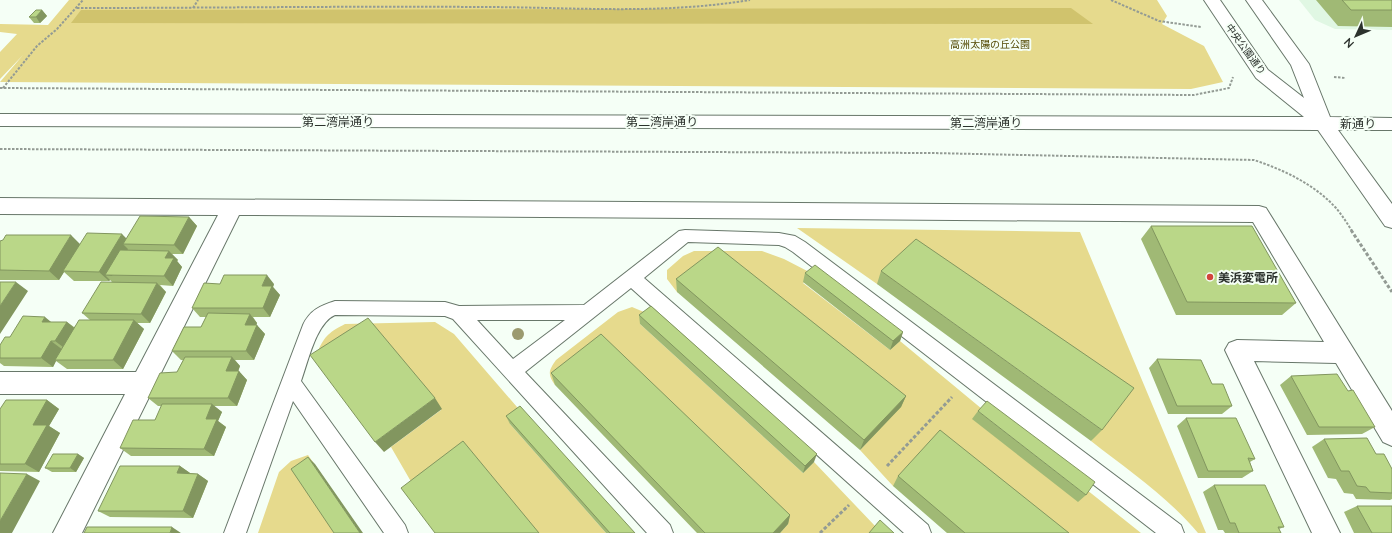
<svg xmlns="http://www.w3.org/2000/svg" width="1392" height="533" font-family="Lato,'Noto Sans JP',sans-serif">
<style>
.built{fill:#e0f7e3}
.green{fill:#e6da8d}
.forest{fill:#d0c36d}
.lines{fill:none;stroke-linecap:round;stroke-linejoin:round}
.lane-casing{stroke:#68776a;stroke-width:2}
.street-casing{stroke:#68776a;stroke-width:2}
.secondary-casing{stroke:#68776a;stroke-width:2}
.path-far1{stroke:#939b94;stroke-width:2;stroke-dasharray:2.5 1.5;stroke-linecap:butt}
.path{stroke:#939b94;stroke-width:3;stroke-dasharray:3.5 2;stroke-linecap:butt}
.lane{fill:#fff;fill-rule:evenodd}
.street{fill:#fff;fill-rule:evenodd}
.secondary{fill:#fff;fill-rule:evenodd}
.tree{fill:#9b9a6f}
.wall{fill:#a0b975}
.shaded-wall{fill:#82965f}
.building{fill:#bad788;stroke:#82965f}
.poi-dot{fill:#d3453c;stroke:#f5fff6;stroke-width:1.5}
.labels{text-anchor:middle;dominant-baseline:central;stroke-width:4;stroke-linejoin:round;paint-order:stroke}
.far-park-label{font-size:10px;fill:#524800;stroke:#f5fff6}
.far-street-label{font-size:10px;fill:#2c322d;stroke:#f5fff6}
.street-label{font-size:12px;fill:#2c322d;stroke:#f5fff6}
.poi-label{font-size:12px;font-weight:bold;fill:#2c322d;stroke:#f5fff6;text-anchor:start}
</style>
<rect width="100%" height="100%" fill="#f5fff6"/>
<path class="built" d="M1299,0H1392V30L1335,29L1315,20Z"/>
<path class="green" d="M69,0H1157L1167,16L1162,24L1204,46L1223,82L1191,89L0,82L23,55L0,79V52L17,34L0,32V24L48,25Z
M797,228L1080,232L1206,533H1198C1168,497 1128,470 1091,441L1123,399L877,284Z
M694,251H762L784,259L813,274L803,283L890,350L900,341L982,409L973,419L1078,501L1087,490L1141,533H1048L893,486L860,450L900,407L677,292L667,279V270L683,256Z
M632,307L651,315L640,324L803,473L814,462L876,527L871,533H780L788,524L604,347L555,385C547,374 549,370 556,360L618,312Z
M435,322L454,334L523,414L510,424L606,533H536L417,492L391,447L441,410L318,351C325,335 330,332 345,324Z
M308,455L315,465L300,476L338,533H258L279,472L291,461Z"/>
<path class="forest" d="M1071,8L1093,24L71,23L81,10Z"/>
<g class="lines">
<defs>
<path id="lane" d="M685,230L779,233L795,236L805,242L1181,525L1184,533H1156L793,252L785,247L779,245L688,242L644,278L928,525L931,533H904L631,288L525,372L670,525L673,533H647L453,319L445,316L335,315C316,323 308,362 301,381L405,525L408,533H384L293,401L246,533H224L303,325C310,310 320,306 335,301L445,302L459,306L584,305L679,231ZM477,320H565L513,359Z"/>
<path id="street" d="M0,198L1259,206L1266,208L1392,411V446L1383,442L1336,363L1254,361L1340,533H1312L1225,350L1229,343L1237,340L1324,342L1253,222L239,215L82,533H53L125,394H0V372H136L218,215L0,214Z"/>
<path id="secondary" d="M1204,0H1220L1268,70L1304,98L1291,65L1246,0H1262L1309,64L1330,117L1392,118V130H1338L1392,204V228L1385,226L1318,130L0,126V114L1304,117L1256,78Z"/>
</defs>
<use href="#lane" class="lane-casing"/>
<use href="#street" class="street-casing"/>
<use href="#secondary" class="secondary-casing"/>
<path class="path-far1" d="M1111,0L1159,21L1201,27
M77,8C211,8 346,6 480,7C570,7 660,15 750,0
M193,8L198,0
M1334,77L1346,78
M0,88L1194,95L1229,88L1233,77
M3,88L37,46L57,29L83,0
M0,149L931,153L1254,160C1284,170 1314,184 1336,208C1342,215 1347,223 1352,231"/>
<path class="path" d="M1351,230L1392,292
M887,466L952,397
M820,533L849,505"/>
<use href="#lane" class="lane"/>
<use href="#street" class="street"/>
<use href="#secondary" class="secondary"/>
</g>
<circle class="tree" cx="518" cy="334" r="6"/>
<path class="wall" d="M1316,0H1392V27L1338,26Z
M42,10L47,16L40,23H34L29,17Z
M189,217L197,226L183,254H172L178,260L177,261L182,267L173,286L160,285L166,292L150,323H137L144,329L123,369H67L56,361L53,367L4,366L0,363V345L10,337L51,322H67L74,327L90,320L82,313L112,282L110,280L109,281H74L64,272L59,280H0V241L80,244L127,239Z
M1151,226L1296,303L1282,315H1176L1141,239Z
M881,271L1102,430L1091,441L877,284Z
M805,273L903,332L900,341L890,350L803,282Z
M676,279L906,396L901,407L860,450L677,292Z
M274,284L273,287L280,295L270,317H253L257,323L256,325L265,334L254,360H235L240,366L238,371L247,380L237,406H214L222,412L218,421L226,427L214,456H131L120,448L155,420L162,406H158L148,398L177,372L183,360H181L172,351L201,327L206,317H200L192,308Z
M639,315L814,462L803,473L640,324Z
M1157,359L1212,384L1232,406L1222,414H1168L1149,368Z
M551,373L790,515L788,524L780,533H697L555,385Z
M1291,376L1375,427L1362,434L1307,435L1280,385Z
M47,400L59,409L49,426L60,433L39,472L0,471V409Z
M978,411L1086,495L1078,502L972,419Z
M506,416L635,533H606L510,424Z
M1186,418L1255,459L1250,462L1253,471L1242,478H1198L1177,426Z
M1324,439L1376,454L1392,469V499L1390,500L1356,499L1353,494L1344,493L1336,479L1328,478L1312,447Z
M78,454L84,458L76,472H52L45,468Z
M180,466L190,473L198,474L208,481L193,518L110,517L98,511Z
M898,476L1069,533H947L893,486Z
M1214,485L1284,527L1279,529L1281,533H1225L1223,530H1218L1203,492Z
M1357,506L1392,533H1354L1344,512Z"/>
<path class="shaded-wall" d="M42,10L47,16L40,23L36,17Z
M189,217L197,226L183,254L174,245Z
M122,234L131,243L123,244L128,249L112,276L105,275L110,280L109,281L99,272Z
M71,235L81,245L63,271L64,272L59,280L49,271Z
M169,251L178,260L177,261L182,267L173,286L164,276L165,258Z
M267,275L274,284L273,287L280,295L270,317L263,308L262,286Z
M16,282L28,291L0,334V306Z
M157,283L166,292L150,323L141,314Z
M250,314L257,323L253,334L245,325Z
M45,317L56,326L42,322Z
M134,320L144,329L123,369L113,360Z
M67,322L78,331L67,350L55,341Z
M257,325L265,334L254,360L246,351Z
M903,332L900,341L890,350L893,341Z
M51,341L63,350L55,360L56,361L53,367L41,358Z
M232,357L240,366L235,380L226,371Z
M239,371L247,380L237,406L228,398Z
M906,396L901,407L860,450L864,440Z
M435,398L442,409L384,452L375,442Z
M47,400L59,409L49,426L60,433L39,472L25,464L33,425Z
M212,404L222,412L218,421L226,427L214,456L204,449L206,419Z
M78,454L84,458L76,472L70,468Z
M817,454L814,462L803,473L805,466Z
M308,457L315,464L363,533H360Z
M180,466L190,473H177Z
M27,474L40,481L12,533H0V521Z
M198,474L208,481L193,518L183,511Z
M790,515L788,524L780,533H773Z
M172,527L181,533H170Z"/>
<path class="building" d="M1342,0H1392V10H1351Z
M36,10H42L36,17H29Z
M140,216L189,217L174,245L123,244Z
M1151,226H1252L1296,303L1187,302Z
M87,233L122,234L99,272L63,271Z
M6,235H71L49,271L0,270V241L3,240Z
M916,239L1134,388L1102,430L881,271Z
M718,247L906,396L864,440L676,279Z
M120,250L169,251L165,258H174L164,276L105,275Z
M815,265L903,332L893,341L805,273Z
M224,275H267L262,286H272L263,308H192L204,283L220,284Z
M0,282H16L0,306Z
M101,282L157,283L141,314L82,313Z
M651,306L817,454L805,466L639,315Z
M208,313L250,314L245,325H257L246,351H172L184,327H201Z
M23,316L45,317L42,322H67L55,341H51L41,358H0V345L5,337H10Z
M368,318L435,398L375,442L310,355Z
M79,320H134L113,360H55Z
M601,334L790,515L773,533H705L551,373Z
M185,357H232L226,371H239L228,398H148L160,373L177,372Z
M1157,359L1201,360L1212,384H1223L1232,406H1177Z
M1337,374L1348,391L1353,390L1375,427H1319L1291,376Z
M6,400H47L33,425H47L25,464H0V409Z
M987,401L1095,482L1086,495L978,411Z
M162,404H212L206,419H217L204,449L120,448L133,420H155Z
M520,406L635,533H610L506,416Z
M1186,418H1236L1255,459L1248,458L1253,471H1208Z
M940,430L1069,533H965L898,476Z
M1367,438L1376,454H1384L1392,469V493L1370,492L1366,487L1357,486L1349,471H1341L1324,439Z
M463,441L539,533H435L401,488Z
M53,454H78L70,468H45Z
M308,457L360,533H334L291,469Z
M120,466H180L177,473L198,474L183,511H98Z
M0,473L27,474L0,521Z
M1214,485H1265L1284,527H1278L1281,533H1239L1235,523H1230Z
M1357,506H1392V533H1372Z
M880,520L894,533H869Z
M87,527H172L170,533H84Z"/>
<circle class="poi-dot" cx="1210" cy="277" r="4"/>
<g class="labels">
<g class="far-park-label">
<text x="990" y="44">高洲太陽の丘公園</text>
</g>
<g class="far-street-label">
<text transform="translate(1246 49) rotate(54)">中央公園通り</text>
</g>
<g class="street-label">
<text x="338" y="121">第二湾岸通り</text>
<text x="662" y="121">第二湾岸通り</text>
<text x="986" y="122">第二湾岸通り</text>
<text x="1358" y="123">新通り</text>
</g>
<g class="poi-label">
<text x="1218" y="277">美浜変電所</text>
</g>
</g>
<g transform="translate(1356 36) rotate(226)" stroke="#f5fff6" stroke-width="3" paint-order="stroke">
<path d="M0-3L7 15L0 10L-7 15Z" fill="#2c322d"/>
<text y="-6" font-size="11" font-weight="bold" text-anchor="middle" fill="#2c322d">N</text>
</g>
</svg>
